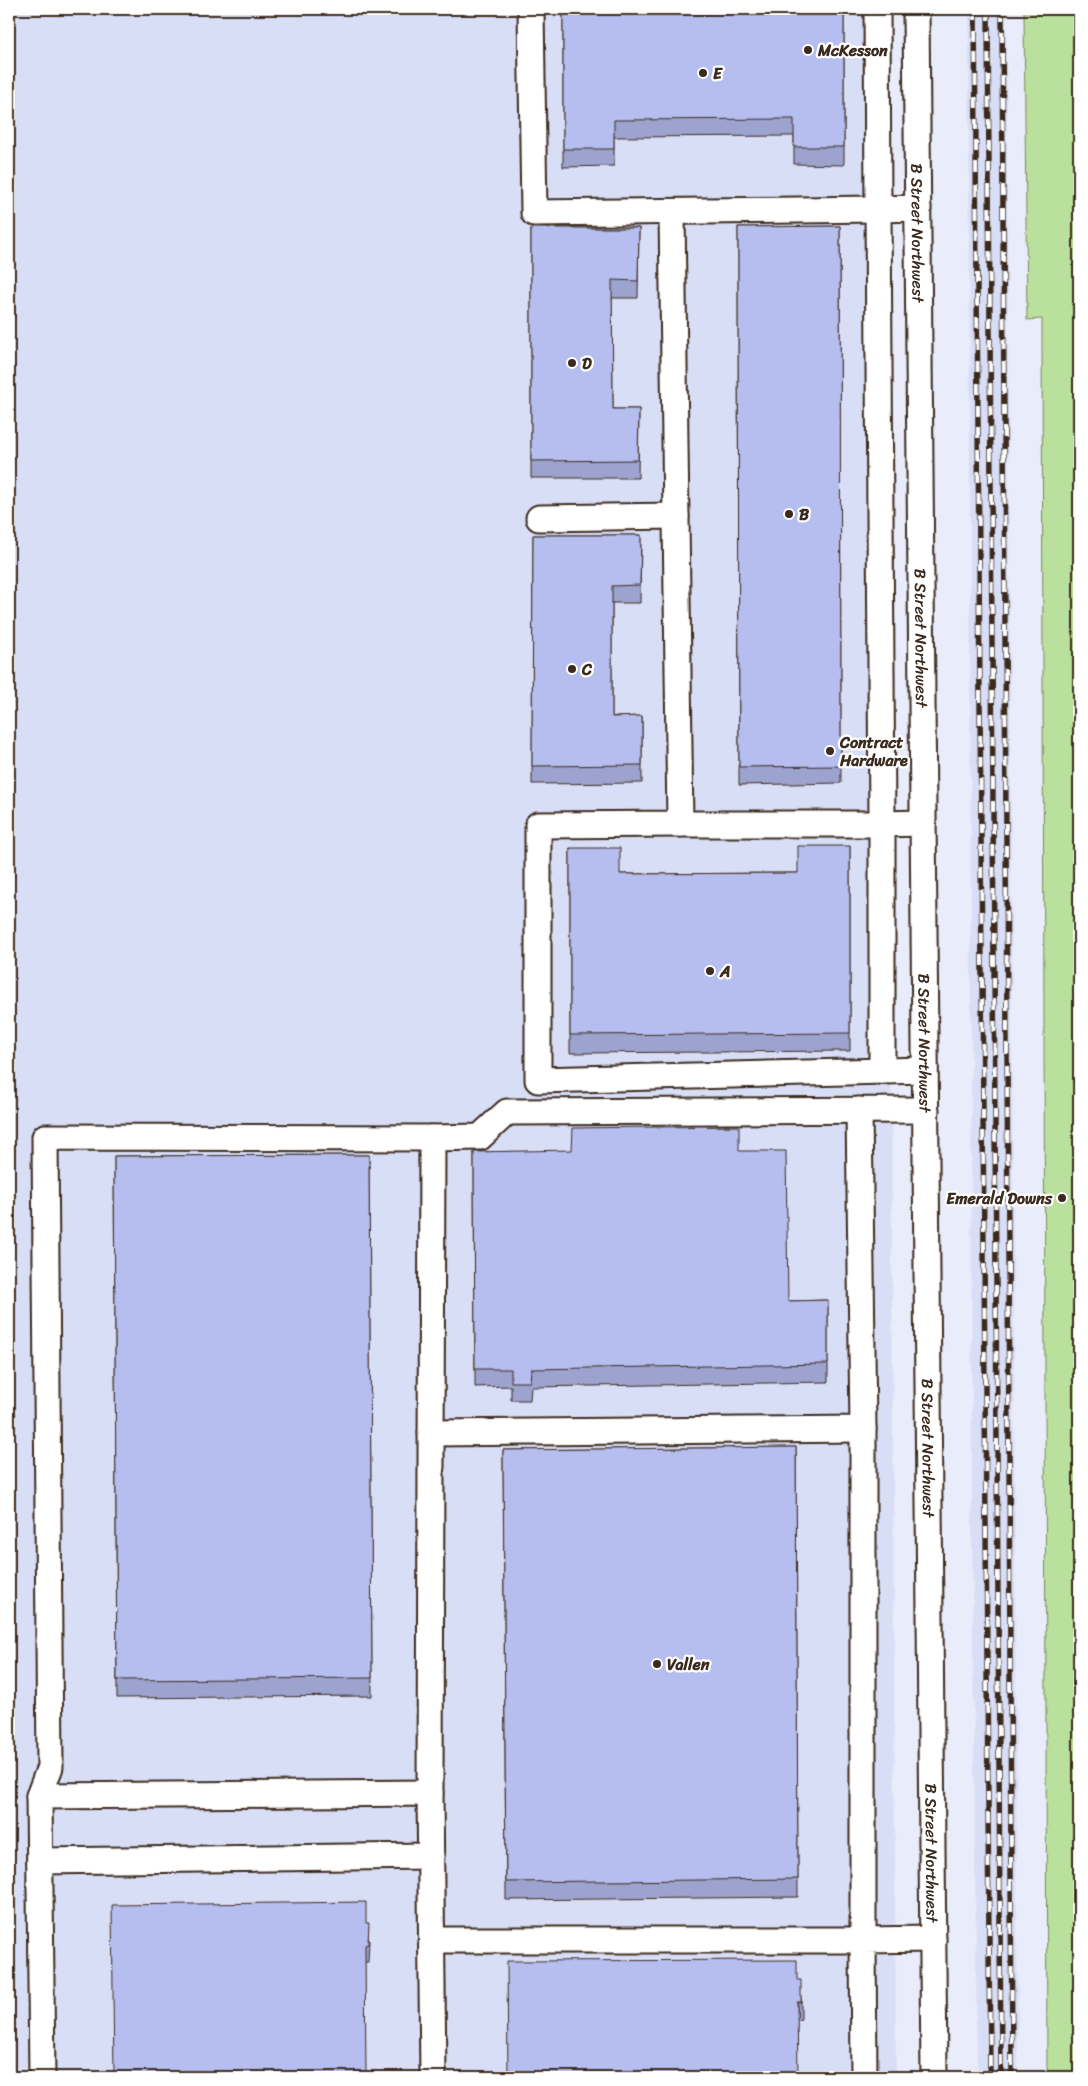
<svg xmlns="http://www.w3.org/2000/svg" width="1088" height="2086" font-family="Sriracha,sans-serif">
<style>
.built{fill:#d9def7}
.green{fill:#b9e19d;stroke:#7a865e}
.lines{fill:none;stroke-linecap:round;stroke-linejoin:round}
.minor-casing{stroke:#3b2a1e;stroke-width:29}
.minor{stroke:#fff;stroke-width:25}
.rail-casing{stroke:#3b2a1e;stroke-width:5.5}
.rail{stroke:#fff;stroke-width:4;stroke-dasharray:11;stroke-linecap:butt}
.wall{fill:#9ca3ce;stroke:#3b2a1e}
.building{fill:#b5beef;stroke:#3b2a1e}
.poi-dot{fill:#3b2a1e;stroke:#fff;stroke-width:2}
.labels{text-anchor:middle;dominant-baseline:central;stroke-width:4.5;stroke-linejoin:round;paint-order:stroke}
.poi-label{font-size:16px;font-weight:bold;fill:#3b2a1e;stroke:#fff;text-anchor:start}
.street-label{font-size:16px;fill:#3b2a1e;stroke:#fff}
</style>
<rect width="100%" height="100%" fill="#e9ecfa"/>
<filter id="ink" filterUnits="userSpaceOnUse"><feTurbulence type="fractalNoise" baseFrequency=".02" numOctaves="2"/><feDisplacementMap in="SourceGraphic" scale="10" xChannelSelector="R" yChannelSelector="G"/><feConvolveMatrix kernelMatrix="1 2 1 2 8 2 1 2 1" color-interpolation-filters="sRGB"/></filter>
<g filter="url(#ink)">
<path class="built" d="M9,9H886L896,2077H9Z
M969,9H1006L1018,2077H977L972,1522Z"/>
<path class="green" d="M1024,9H1079V2077H1047L1042,319L1027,320Z"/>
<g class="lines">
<defs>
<g id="minor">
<path d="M531,9L534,213L878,209L877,9"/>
<path id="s1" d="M916,9L934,2077"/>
<path d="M672,212L680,824L538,825V1080L925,1070"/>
<path d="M539,518L676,516"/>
<path d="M680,824H882L878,209L918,208"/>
<path d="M882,1071V824L923,823"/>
<path d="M432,1138L480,1137L507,1112L926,1110"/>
<path d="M431,1433L863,1429L859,1110"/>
<path d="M39,1796L50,1767L45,1137L432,1138L430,1793"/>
<path d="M40,1861L431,1856"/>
<path d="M432,1940H863V1429"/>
<path d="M42,2077L39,1796L430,1793L433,2077"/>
<path d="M864,2077L863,1940L933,1939"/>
</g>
</defs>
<use href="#minor" class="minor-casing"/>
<use href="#minor" class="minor"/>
<defs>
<path id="rail" d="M975,9L990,2077
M988,9L1001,2077
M1002,9L1012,2077"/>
</defs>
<use href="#rail" class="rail-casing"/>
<use href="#rail" class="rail"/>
</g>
<path class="wall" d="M563,9H844V165L794,164V136L614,137V166L563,167Z
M840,226L841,783L739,785L738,227Z
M531,228H639L638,298H612L613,409H639L638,478H531Z
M533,535H641L640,603H612V717L642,716V783L532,784Z
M850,846V1051L570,1053V848L620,874L798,873Z
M739,1151L788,1301L828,1300V1382L531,1387L530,1400H511V1386L475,1387L474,1152Z
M369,1155L372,1696L117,1698L114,1156Z
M796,1447L798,1897L506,1900L503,1450Z
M366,1923L369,1941L368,1962H366L114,2077Z
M797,1980L801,1998V2019L797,2020Z"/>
<path class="building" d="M563,9H844V147H794V119L614,120V149H563Z
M840,226L841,766L739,767L738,227Z
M531,228H639L638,281L612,280L613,409H639L638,460L531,461Z
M533,535H641L640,585L612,586V717L642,716V765L532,766Z
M798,846H850V1033L570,1035V848H620V874L798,873Z
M739,1126V1151H786L788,1301L828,1300V1364L531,1369L530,1382H511V1369H475L474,1152L572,1150L573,1128Z
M369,1155L372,1678L117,1680L114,1156Z
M796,1447L798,1879L506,1882L503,1450Z
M366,1902V1923H369L368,1944L365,1945L366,2077H114L112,1905Z
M797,1960V1980H801V2002H797L798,2077H508L507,1961Z"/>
</g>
<g class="poi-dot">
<circle cx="808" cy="50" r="5"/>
<circle cx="703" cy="73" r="5"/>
<circle cx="572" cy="363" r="5"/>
<circle cx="789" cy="514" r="5"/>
<circle cx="572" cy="669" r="5"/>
<circle cx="830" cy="751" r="5"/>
<circle cx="710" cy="971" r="5"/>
<circle cx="1062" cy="1198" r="5"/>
<circle cx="657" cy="1664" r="5"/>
</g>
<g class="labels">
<g class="poi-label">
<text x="818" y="50">McKesson</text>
<text x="713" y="73">E</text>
<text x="582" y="363">D</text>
<text x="799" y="514">B</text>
<text x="582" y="669">C</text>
<text x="840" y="742">Contract<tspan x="840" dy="18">Hardware</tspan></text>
<text x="720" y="971">A</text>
<text x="1052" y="1198" text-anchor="end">Emerald Downs</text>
<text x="667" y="1664">Vallen</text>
</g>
<g class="street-label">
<text stroke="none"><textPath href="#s1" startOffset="224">B Street Northwest</textPath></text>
<text stroke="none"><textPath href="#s1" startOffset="629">B Street Northwest</textPath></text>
<text stroke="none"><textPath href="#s1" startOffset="1034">B Street Northwest</textPath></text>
<text stroke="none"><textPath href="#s1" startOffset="1439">B Street Northwest</textPath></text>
<text stroke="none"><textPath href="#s1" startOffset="1844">B Street Northwest</textPath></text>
</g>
</g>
<rect width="1088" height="2086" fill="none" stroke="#fff" stroke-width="30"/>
<rect x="15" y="15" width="1058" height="2056" fill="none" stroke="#3b2a1e" stroke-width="2" filter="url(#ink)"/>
</svg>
